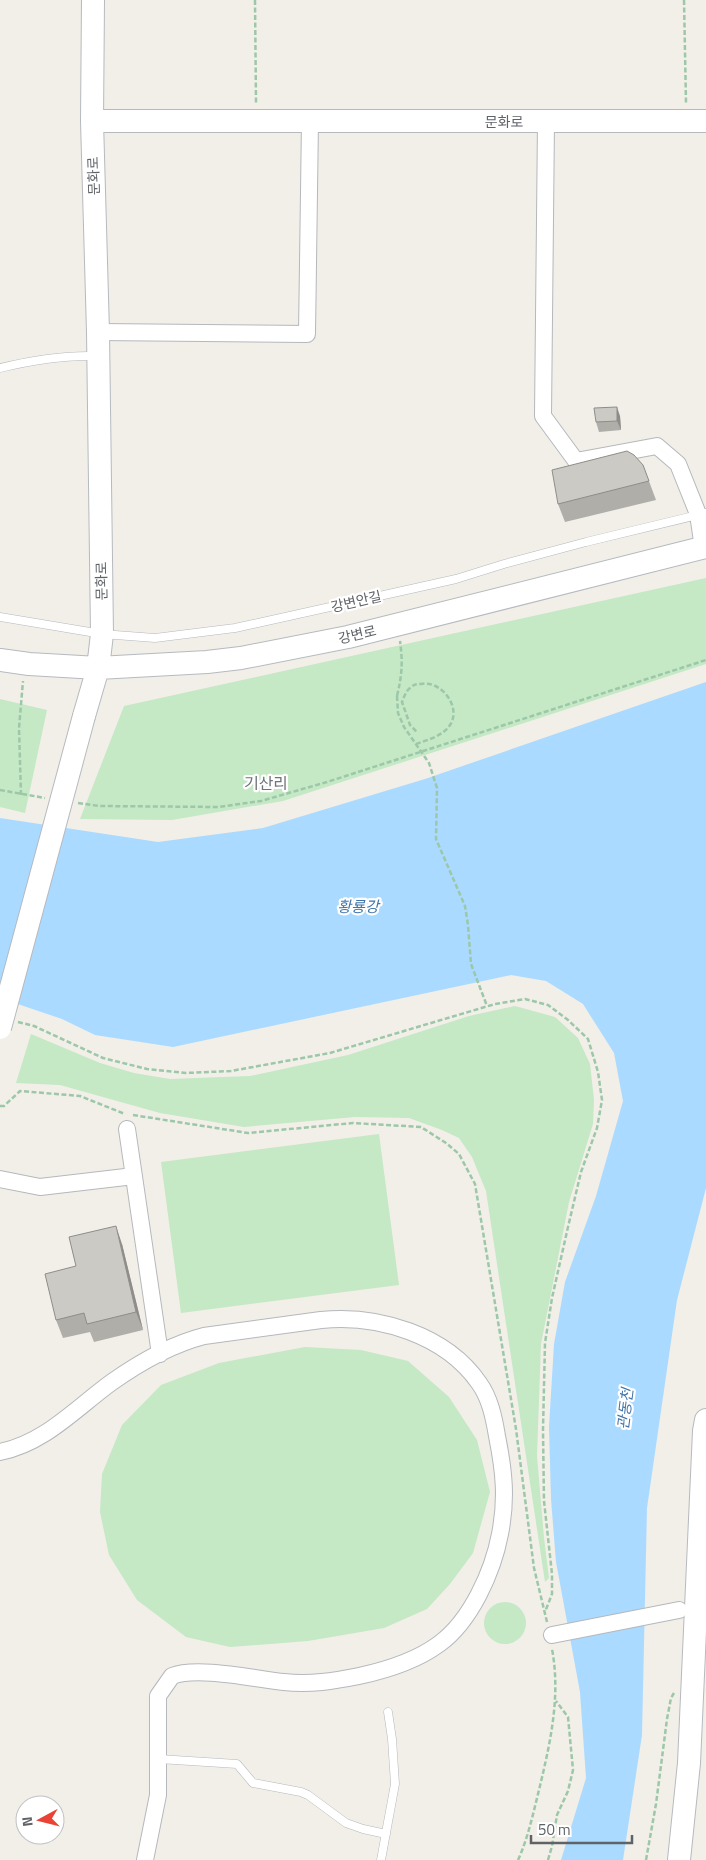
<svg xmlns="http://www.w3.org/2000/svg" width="706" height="1860" font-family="'Titillium Web','Noto Sans KR',sans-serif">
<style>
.green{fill:#c5e8c5}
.water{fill:#aadaff}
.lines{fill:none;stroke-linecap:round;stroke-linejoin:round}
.lane-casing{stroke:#b5b8bc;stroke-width:9}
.street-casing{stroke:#b5b8bc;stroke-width:18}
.secondary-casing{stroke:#b6babf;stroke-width:24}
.path{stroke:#9cc7a9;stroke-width:2.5;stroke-dasharray:5 2.5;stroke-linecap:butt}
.lane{stroke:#fff;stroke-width:8}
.street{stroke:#fff;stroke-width:16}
.secondary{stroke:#fff;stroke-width:22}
.secondary-bridge-casing{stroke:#b6babf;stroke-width:24;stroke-linecap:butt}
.path-bridge{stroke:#9cc7a9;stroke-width:2.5;stroke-dasharray:5 2.5;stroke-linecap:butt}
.secondary-bridge{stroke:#fff;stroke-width:22}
.wall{fill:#afaea9}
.shaded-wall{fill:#8f8d8a}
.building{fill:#cccac5;stroke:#8f8d8a}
.labels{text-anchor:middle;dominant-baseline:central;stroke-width:4.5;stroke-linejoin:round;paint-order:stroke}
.street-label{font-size:14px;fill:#5f6368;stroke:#fff}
.water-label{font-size:15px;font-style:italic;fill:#4174aa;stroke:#fff}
.quarter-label{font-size:16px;fill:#70757a;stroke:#fff}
</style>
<rect width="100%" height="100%" fill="#f1efe8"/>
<path class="green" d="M706,578V664L283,801L172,820L80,819L124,706Z
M0,699L47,710L25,813L0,807Z
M515,1006L555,1017L578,1038L590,1064L594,1100L593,1124L569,1202L541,1344L537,1456L544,1538L549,1578L545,1582L486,1191L472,1157L459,1138L442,1130L409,1118L355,1117L244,1127L160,1113L60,1085L16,1083L31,1034L100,1063L134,1073L170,1079L250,1076L348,1055L469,1016Z
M379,1134L399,1285L181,1313L161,1162Z
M305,1347L361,1350L408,1361L449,1397L477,1440L490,1492L473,1553L450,1584L427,1609L384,1628L308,1641L230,1647L186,1637L137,1600L109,1555L100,1512L102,1474L122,1425L161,1385L219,1363Z
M484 1623a21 21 0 1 1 42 0a21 21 0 1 1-42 0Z"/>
<path class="water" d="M706,682V1188L677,1300L647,1508L642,1735L623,1860H561L586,1778L580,1692L556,1562L551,1499L549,1427L554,1344L565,1282L596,1196L623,1101L614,1053L583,1004L546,981L511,975L173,1047L95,1035L62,1019L0,998V818L158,842L263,828L425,779Z"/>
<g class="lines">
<defs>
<path id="lane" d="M0,368C32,360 64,355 97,356
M0,617L102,634L155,638L235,628L456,579L504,564L586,542L706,513
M159,1759L237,1764L253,1783L301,1792L308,1795L346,1823L363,1829L386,1834
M381,1860L395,1784L392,1739L388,1712"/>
<path id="street" d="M546,121L543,416L576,461L657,446L678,464L698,514L703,548
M98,332L307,334L310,121
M127,1129L160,1354
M0,1179L40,1187L134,1176
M0,1452C45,1443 76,1408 112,1382C139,1363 173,1344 204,1336L321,1320C378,1314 446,1335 479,1383C490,1398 494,1418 497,1436C504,1471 507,1499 500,1534C493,1571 471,1621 439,1644C416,1661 387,1670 359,1676C334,1681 310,1685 284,1682C255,1679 197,1666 172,1676L158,1696V1795L145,1860
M552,1635L679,1610"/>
<path id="secondary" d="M92,121H706
M0,660L29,664L98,668L207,662L241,658L348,637L706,547
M84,716L98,668L102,634L98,332L92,121L93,0
M679,1860L689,1763L704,1431L706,1420"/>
</defs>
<use href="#lane" class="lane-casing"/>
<use href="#street" class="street-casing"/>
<use href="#secondary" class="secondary-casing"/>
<path class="path" d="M255,0L256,103
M684,0L686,103
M397,696C402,675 403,663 400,641
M416,744C427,740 443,736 450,725C462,707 441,680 421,684C416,684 413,685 410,688C406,691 404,697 402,702L410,725L418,733
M0,790L45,798
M21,795L19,728L23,681
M78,803L99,806L218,807L261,801L327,782L706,660
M18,1022L34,1026L103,1058L147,1069L186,1073L231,1071L330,1053L495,1004L525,999L548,1005L568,1020L588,1039L598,1072L602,1100L597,1128L581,1172L568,1227L552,1298L545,1343L543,1430L544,1501L552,1574V1594L545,1612
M0,1106H4L20,1091L80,1096L125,1114
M133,1115L248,1133L353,1123L421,1127L446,1143L459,1154L475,1184L516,1429L534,1568L547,1622
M518,1860C528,1838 533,1814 539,1790C550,1744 561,1697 552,1649
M548,1860L552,1846L557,1815L568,1791L573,1770L568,1717L556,1701
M646,1860L656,1804L667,1719L671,1698L674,1693"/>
<use href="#lane" class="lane"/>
<use href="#street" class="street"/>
<use href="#secondary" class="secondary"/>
<defs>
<path id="secondary-bridge" d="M0,1028L84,716"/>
</defs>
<use href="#secondary-bridge" class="secondary-bridge-casing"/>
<path class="path-bridge" d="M397,696L398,713L404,727L429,763L437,788L436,839L465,906L468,925L471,964L487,1006"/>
<use href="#secondary-bridge" class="secondary-bridge"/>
</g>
<path class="wall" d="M620,416L621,430L599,432L596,422Z
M643,465L656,500L565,522L558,504Z
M122,1244L143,1330L94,1342L90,1332L63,1338L56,1320L76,1266Z"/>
<path class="shaded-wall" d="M617,407L620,416L621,430L617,421Z
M116,1226L122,1244L143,1330L136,1312Z"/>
<path class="building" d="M617,407V421L596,422L594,408Z
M627,451L634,455L643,465L649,481L558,504L552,470Z
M116,1226L136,1312L87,1324L84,1313L56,1320L45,1274L76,1266L69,1237Z"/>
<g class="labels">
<g class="street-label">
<text x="504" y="121">문화로</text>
<text transform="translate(93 176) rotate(-92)">문화로</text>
<text transform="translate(101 581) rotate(-91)">문화로</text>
<text transform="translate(356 601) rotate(-13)">강변안길</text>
<text transform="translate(357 634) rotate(-13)">강변로</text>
</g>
<g class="water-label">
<text x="358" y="906">황룡강</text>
<text transform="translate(625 1409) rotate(-83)">관동천</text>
</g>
<g class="quarter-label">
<text x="266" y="783">기산리</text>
</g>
</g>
<g transform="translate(40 1820) rotate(263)"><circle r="24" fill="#ffffff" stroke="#bfc1c3"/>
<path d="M0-4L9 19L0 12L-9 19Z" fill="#ea4335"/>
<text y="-8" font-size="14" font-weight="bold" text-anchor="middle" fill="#5f6368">N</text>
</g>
<path d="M531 1835v8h101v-8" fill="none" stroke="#5f6368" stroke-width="2.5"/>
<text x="538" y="1835" font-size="15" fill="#5f6368" stroke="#ffffff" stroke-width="4" paint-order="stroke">50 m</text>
</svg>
